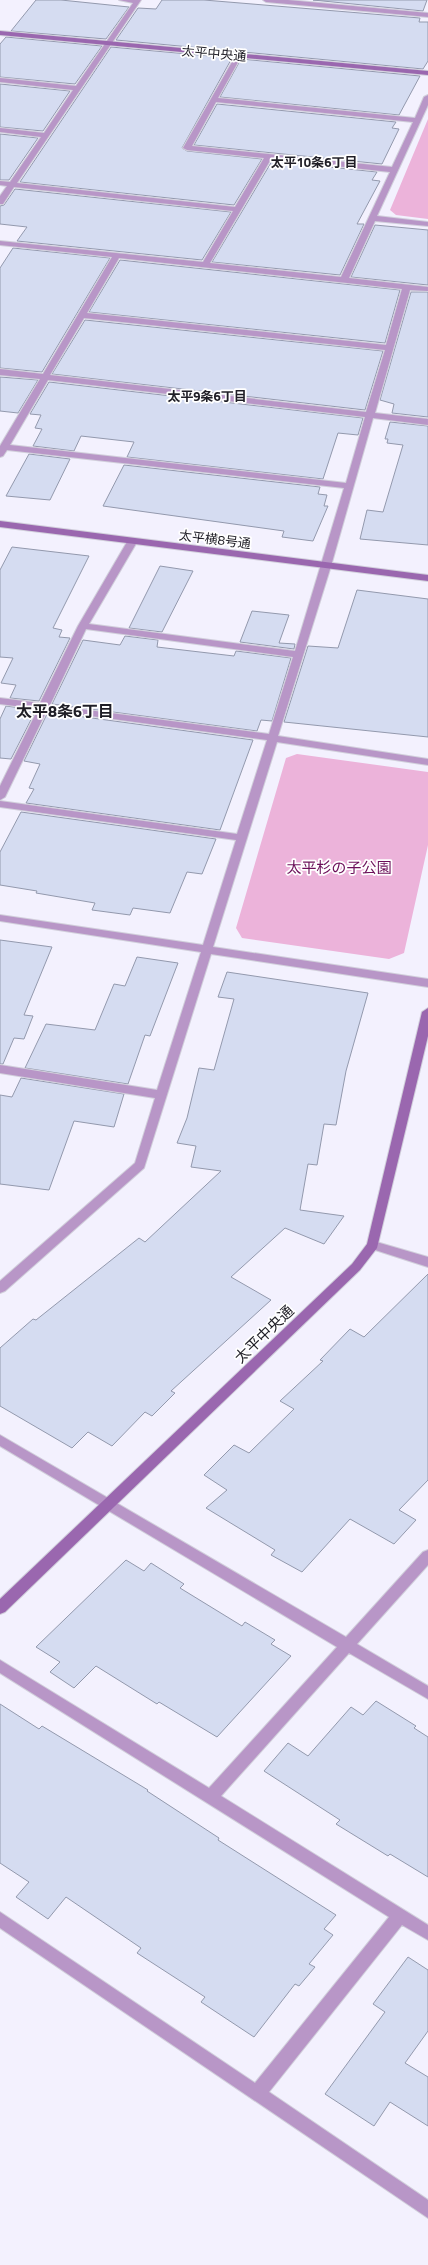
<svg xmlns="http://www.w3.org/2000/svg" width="428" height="2265" font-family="'Titillium Web','Noto Sans JP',sans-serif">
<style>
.green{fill:#ecb3da}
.building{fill:#d5dcf1;stroke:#9399ad}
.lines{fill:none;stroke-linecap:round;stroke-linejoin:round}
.street-casing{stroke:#d1cfdb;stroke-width:2}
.secondary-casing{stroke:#d1cfdb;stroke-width:2}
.street{fill:#b896c7;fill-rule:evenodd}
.secondary{fill:#9a67af;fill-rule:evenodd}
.labels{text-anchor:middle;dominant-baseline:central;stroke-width:3.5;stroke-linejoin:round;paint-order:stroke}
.far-street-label{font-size:13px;fill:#1f1e26;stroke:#fff}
.far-neighbourhood-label{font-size:13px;font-weight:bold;fill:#1f1e26;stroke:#fff}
.park-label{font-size:15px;fill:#6b0f59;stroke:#fff}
.street-label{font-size:15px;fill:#1f1e26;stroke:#fff}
.neighbourhood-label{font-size:16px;font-weight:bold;fill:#1f1e26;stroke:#fff}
</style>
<rect width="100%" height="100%" fill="#f3f1fe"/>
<path class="green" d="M428,119V219L396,215L390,210Z
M297,754L428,772V845L404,953L389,959L242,938L236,928L286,758Z"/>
<path class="building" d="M36,0H61L129,7L106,39L11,31Z
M162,0H204L420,18L419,22H428V61L423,69L116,40L138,8L156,9Z
M313,0H427L423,11Z
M6,37L102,46L75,84L0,77V44Z
M111,47L232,58L182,148L187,151L262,159L234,205L20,182Z
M241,59L420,76L399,115L220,97Z
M0,84L70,91L43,131L0,127Z
M217,104L396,122L392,128L399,129L382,164L194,145Z
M0,134L38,138L9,180H0Z
M272,161L377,172L372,180L380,181L357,224H364L340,275L212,262Z
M15,189L231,212L202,260L17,241L27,227L0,224V206L4,205Z
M375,225L428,230V285L351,277Z
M13,248L110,258L42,372L0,368V268Z
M120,260L400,290L385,343L89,312Z
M411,292H428V417L392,413L394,404L380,400Z
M85,320L383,351L365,410L52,374Z
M0,377L38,380L18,413L0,411Z
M49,382L363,418L358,435L338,433L323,479L127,457L134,442L81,436L74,451L33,446L42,429L35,428L41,415L30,414Z
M390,422L428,426V545L360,539L367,510L383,512L403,445L387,443L388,439H385Z
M29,454L70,459L50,500L6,496Z
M124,465L320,487L318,494L327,495L324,506H328L313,541L282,537L284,531L103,506Z
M12,547L89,556L53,628L62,630L59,637L70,638L39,701L10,698L16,685L1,683L13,658L0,657V570Z
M160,566L193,571L162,632L129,628Z
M357,590L428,599V737L284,722L308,646L338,648Z
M252,611L289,615L279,643L295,644L294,649L240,642Z
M125,636L158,640L157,647L234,656L236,651L291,658L272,721L261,720L257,731L52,704L83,640L120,645Z
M6,706L36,710L11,759L0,758V719Z
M48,712L253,740L220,830L26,803L34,789L29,788L40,764L24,761Z
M21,812L216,839L202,874L187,872L170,913L133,908L130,915L92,910L95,903L36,893L37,891L0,885V852Z
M0,940L52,947L24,1015L33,1016L24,1039L14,1038L3,1064H0Z
M137,957L178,963L150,1036L145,1035L128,1084L25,1068L46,1024L95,1030L114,984L125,986Z
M227,972L368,993L346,1071L336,1125L324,1124L317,1165L308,1164L300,1210L344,1216L324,1244L285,1228L231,1277L271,1300L171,1391L175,1393L152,1416L145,1412L112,1446L88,1432L72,1448L0,1406V1348L33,1319L36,1320L139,1238L145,1242L221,1171L191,1167L196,1146L177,1143L187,1118L199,1068L214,1070L234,999L218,997Z
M21,1078L124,1094L114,1127L74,1121L49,1190L0,1184V1095L12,1097Z
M428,1274V1480L399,1510L416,1520L394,1544L350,1519L302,1572L271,1555L275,1550L206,1508L227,1490L204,1475L234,1445L249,1453L294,1409L280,1401L323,1361L320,1360L350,1329L364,1337Z
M126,1560L144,1571L151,1563L184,1584L180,1588L242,1626L245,1622L275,1640L271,1644L291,1656L217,1737L159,1702L157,1704L96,1666L74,1688L50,1672L60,1662L36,1647Z
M376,1701L416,1726L414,1728L428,1737V1877L390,1854L388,1856L336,1824L340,1820L264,1771L288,1743L308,1756L351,1707L363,1715Z
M0,1704L39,1729L42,1726L148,1790L147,1791L219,1838L218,1840L336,1915L324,1929L333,1935L309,1964L315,1967L299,1986L295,1984L254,2037L201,2002L205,1997L137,1953L141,1948L66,1897L48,1919L16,1897L29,1882L0,1863Z
M408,1957L428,1970V2031L405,2063L428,2077V2126L390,2102L374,2126L325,2094L385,2012L373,2004Z"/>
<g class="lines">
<defs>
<path id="street" d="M119,0H141L17,183L235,207L264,158L187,150L183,148L236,55L239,53L242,55L218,98L415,118L424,97L428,95V105L377,216L428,222V226L375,221L349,278L428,287V291L410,290L375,413L428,419V425L373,418L331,566L278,736L428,759V765L277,742L213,947L428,979V987L211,954L144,1168L5,1291L0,1293V1281L135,1163L155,1098L0,1073V1065L157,1090L201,952L0,921V915L203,945L236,840L0,807V801L237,834L267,740L47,710L5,797L0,800V786L38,709L0,704V698L40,703L78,626L127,542L132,539L137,542L89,624L295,651L344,488L7,450L3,456L0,457V446L40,379L0,375V369L43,374L112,257L0,245V241L203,262L233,211L14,187L3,204H0V196L7,186L0,185V181L10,182L41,137L0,132V128L44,133L73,90L0,82V78L76,86L133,3ZM216,102L413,122L392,167L192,146ZM271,159L390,172L341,277L210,263ZM119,258L402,289L386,345L87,313ZM84,318L385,350L366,412L50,375ZM48,380L365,417L346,483L10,445ZM86,629L293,657L269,734L50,705Z
M263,0H288L428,13V17L266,2Z
M373,1241L428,1257V1267L369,1248L367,1245L369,1242Z
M0,1435L346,1637L423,1552L428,1550V1565L357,1644L428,1686V1699L349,1653L221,1796L428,1925V1940L402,1925L269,2092L428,2200V2218L0,1928V1912L255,2083L389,1917L0,1673V1660L209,1788L337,1647L0,1446Z"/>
<path id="secondary" d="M0,31L428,71V75L0,35Z
M0,521L428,575V581L0,527Z
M428,1008V1036L377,1248L360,1270L5,1612L0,1614V1599L352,1264L367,1244L422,1012Z"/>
</defs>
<use href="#street" class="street-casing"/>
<use href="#secondary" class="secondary-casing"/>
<use href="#street" class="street"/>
<use href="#secondary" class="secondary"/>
</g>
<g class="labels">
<g class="far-street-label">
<text transform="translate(214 53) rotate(5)">太平中央通</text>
<text transform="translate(215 539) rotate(7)">太平横8号通</text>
</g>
<g class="far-neighbourhood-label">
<text x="314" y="162">太平10条6丁目</text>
<text x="207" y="396">太平9条6丁目</text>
</g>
<g class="park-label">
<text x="339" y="867">太平杉の子公園</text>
</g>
<g class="street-label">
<text transform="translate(264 1334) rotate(-44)">太平中央通</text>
</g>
<g class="neighbourhood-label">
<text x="65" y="711">太平8条6丁目</text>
</g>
</g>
</svg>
